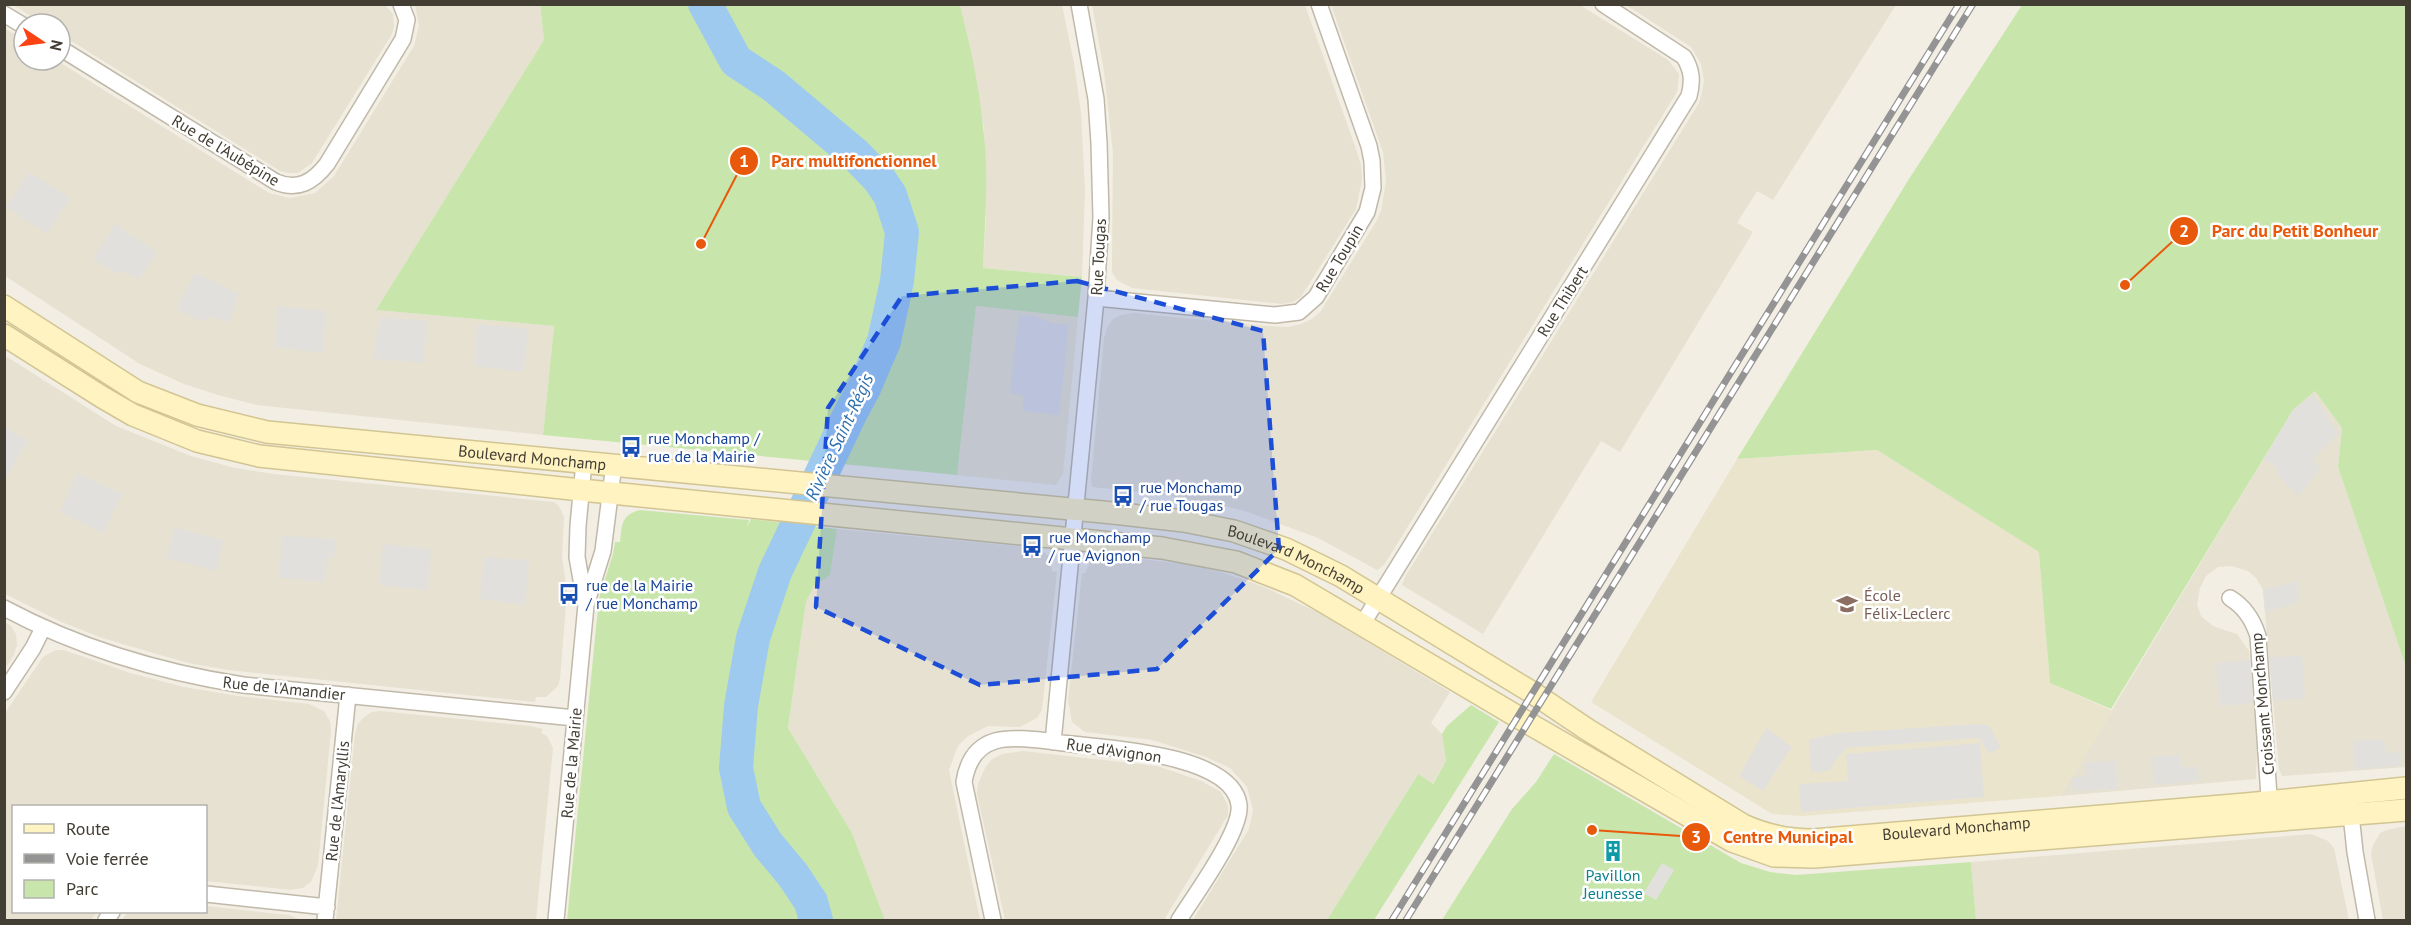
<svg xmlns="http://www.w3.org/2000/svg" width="2411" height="925" font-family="'PT Sans',sans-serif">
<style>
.residential{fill:#e6e1d1}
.education{fill:#ebe4cd}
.green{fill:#c8e6ac}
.parking{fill:#e2e0dc}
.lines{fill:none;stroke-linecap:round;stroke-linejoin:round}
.river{stroke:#9fcaef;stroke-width:34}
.street-casing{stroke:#c0b9a9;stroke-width:18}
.secondary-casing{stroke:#d2c593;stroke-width:24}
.street{stroke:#fff;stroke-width:15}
.secondary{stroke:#fef3c1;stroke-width:21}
.rail-casing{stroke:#949494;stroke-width:7}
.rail{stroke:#fff;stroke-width:4.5;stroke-dasharray:14;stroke-linecap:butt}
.marked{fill:#1d4ed8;fill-opacity:0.2;stroke:#1d4ed8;stroke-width:4.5;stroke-dasharray:12 8;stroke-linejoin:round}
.labels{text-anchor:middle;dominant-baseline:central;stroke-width:5;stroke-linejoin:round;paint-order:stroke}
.street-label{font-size:16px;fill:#433e34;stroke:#fff}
.transit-label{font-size:16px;fill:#164399;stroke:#fff;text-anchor:start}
.education-label{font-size:16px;fill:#785e54;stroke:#fff;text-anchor:start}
.culture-label{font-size:16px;fill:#0d838f;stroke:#fff}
.water-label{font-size:18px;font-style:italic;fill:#2e70ae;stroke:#fff}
.leader{fill:none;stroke:#e8590c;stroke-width:2}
.callout-dot{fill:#e8590c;stroke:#fff;stroke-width:2}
.mark-label{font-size:18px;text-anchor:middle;font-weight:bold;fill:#fff}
.callout-label{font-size:18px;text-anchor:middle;font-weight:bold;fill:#e8590c;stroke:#fff;stroke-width:5;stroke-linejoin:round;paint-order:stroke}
</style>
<rect width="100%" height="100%" fill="#f2eee3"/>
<path class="residential" d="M13,5H385L393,14L394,26L392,34L312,163L298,173H288L280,171L60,34V24H44Z
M415,5H540L544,40L376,310L554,326L543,435L285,408L257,405L218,395L184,384L140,364L5,276L4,28L24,40V60H56L269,193L290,198L315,193L334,176L414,46L419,26Z
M960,5H1062L1074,63L1081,113L1085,190L1082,277L983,268L986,220L984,128L969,41Z
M1092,5H1305L1356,149L1361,165L1362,180L1356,209L1301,297L1293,302L1282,304L1132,288L1117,280L1112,272V263L1113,153L1104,71Z
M1331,5H1580L1668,60L1679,74L1677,92L1664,113L1384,565L1377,570L1318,538L1248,512L1221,505L1159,494L1092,487L1091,480L1104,338L1107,328L1113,319L1121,315L1133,313L1266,326L1288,327L1301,324L1312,319L1321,311L1376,222L1381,211L1386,181L1383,152Z
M1626,5H1896L1773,200L1757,191L1737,223L1753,232L1620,452L1601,441L1483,634L1402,585L1405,577L1699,103L1702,92L1704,80L1701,64L1691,47Z
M4,355L116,426L191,456L235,468L274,474L554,502L559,506L564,517L562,556L567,592L560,679L558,686L546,697H536L535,702L228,670L188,663L102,638L59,621L5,594Z
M2315,391L2342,428L2338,467L2406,667V767L2282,776L2279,769L2263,590L2256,578L2248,571L2231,566L2218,567L2206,576L2200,588L2197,604L2201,616L2213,626L2237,634L2249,651L2257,750L2256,779L2060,796L2293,410Z
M837,529L1027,547L1044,552L1049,557L1052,571L1057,572L1042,710L1037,718L1020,727L988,726L968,736L958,746L949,770L980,920H885L852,833L788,728L806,602L814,586L830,575Z
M1115,556L1193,565L1224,573L1264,587L1321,614L1450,692L1431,723L1442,734L1446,761L1432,784L1417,775L1327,920H1193L1249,829L1253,810L1247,787L1230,768L1206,757L1152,740L1085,732L1072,722L1068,701L1082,573H1085L1091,561L1096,558Z
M5,622L11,626L16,634L17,645L14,655L5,669Z
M56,650H64L130,673L184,687L238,696L309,704L324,711L330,721L331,731L318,865L311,882L303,888L291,890L206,881V806H14V912H97L91,920H5V713L43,657Z
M380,711L530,726L543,729L541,733L547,736L553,748L536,920H336L355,733L358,724L364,717L372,712Z
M1023,751L1157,766L1201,781L1221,792L1228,806V815L1164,920H1005L977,794L978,784L985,768L992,759L1002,754Z
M2406,826V920H2383L2371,854L2373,845L2380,833L2387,830Z
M2311,834L2328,841L2334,848L2349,920H1976L1971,862Z
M206,906L289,915L301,920H122L128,912H206Z"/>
<path class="education" d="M976,306L1078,317L1063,474L1056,485L957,475Z
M1877,450L2040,552L2050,683L2113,711L2060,796L1802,816L1772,814L1591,702L1737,459Z"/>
<path class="green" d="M540,4L960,5C970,44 979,85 983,126C989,173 985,222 983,268L1082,277L1078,317L976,306L957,475L543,435L554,326L376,310L544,40Z
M2022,5H2406V667L2338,467L2342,428L2315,391L2293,410L2111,709L2050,683L2039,552L1877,450L1737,459L1909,179Z
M640,510L749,520L747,527L751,519L837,529L830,575L814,586L806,602L788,728L852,833L885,920H567L599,598L613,554L615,542H620C622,527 620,515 640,510Z
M1471,705L1499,722L1374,920H1327L1418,774L1433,784L1446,761L1442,734L1447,726Z
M1554,754L1741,863L1770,872L1796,875L1971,862L1976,920H1442L1512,809L1536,782Z"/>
<path class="parking" d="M29,172L70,198L47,234L6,207Z
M115,224L157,252L139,280L125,272L114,273L93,259Z
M195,273L238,293L229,323L213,317L202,321L177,309Z
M278,306L326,311L323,353L275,347Z
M1019,315L1035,316L1052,323L1069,325L1059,415L1023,411L1024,396L1010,393Z
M380,317L427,321L423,363L373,359Z
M477,324L528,329L524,372L474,366Z
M2313,394L2338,434L2312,460L2321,468L2298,496L2280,478L2276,467L2264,459L2293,410Z
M5,426L27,441L5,480H4Z
M77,473L122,494L103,533L60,512Z
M175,528L223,540L216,571L166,558Z
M282,536L336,539L334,558H327L325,582L279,578Z
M383,544L431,549L428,590L379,585Z
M484,557L529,560L525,605L480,599Z
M2297,581L2299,602L2265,612L2263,590Z
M2302,655L2305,698L2273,701L2269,658Z
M2250,660L2253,703L2220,706L2216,663Z
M1977,724L1989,726L2001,747L1989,754L1979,738L1846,748L1832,765L1830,771L1811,772L1809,740L1814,738L1839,733Z
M1766,728L1792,747L1763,791L1739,776Z
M2384,739L2386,753L2400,752L2401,765L2355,770L2353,741Z
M1980,743L1984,797L1801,812L1799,784L1848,781L1846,754Z
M2180,755L2181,767H2197L2199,781L2154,785L2152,757Z
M2116,760L2118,789L2073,791L2071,778L2087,776L2085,763Z
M1662,863L1674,870L1656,900L1644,893Z"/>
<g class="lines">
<path class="river" d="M705,4L736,61L774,86L856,155L879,179L890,195L902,232L897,281L884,341L864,388L850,414L775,572L753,638L741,706L736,768L744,807L768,845L793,875L811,902L816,920"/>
<defs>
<path id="street" d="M4,14L24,26
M60,48L276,182C298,191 313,182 327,164L403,39L407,20L401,4
M1096,298L1275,315L1299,312L1316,297L1367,212L1373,188L1372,161L1369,146L1319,4
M584,462L578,526L577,557L585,602
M2230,598C2245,607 2253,620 2258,636L2270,811
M4,608C79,648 159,672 243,685L575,718
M1363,623L1689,96C1693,81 1692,70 1684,57L1603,4
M4,692L33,648L43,628
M1053,742L1096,298L1101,217L1099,143L1096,99L1079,4
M2350,805L2355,852L2367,920
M206,894L327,907
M106,920L112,912
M325,920L348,695
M556,920L586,605L603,551L614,464
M993,920L964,782C967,763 975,747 995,741C1015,735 1051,742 1072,744C1110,748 1233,755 1239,805C1242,831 1194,896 1179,920"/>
<g id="secondary">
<path id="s1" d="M4,306L138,392L197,415L267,432L1113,513L1184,521L1234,531L1286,549L1341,576L1533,693L1588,730L1743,825C1765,835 1788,840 1813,840L2246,804L2406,788"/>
<path d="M4,335L102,397L133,415L197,441L259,456L581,490L1162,548L1236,562L1295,585L1528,723L1732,841L1774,856L1814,857L2406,810"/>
</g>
</defs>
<use href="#street" class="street-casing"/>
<use href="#secondary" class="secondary-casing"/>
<use href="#street" class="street"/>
<use href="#secondary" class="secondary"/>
<defs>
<path id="rail" d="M1392,920L1959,4
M1406,920L1973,4"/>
</defs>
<use href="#rail" class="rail-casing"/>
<use href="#rail" class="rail"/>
</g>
<path class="marked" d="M1077,281L1263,331L1279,549L1157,669L980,685L816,607L828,408L902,296Z"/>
<defs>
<symbol id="bus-bare" viewBox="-9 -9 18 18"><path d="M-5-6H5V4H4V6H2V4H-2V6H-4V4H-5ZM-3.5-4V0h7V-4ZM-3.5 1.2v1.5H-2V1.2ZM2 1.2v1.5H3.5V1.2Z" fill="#1a4fb4" stroke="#fff" stroke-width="2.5" paint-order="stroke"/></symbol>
<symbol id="school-bare" viewBox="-9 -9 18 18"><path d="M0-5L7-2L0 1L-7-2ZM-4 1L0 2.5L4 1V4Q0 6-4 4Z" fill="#8d6e63" stroke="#fff" stroke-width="2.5" paint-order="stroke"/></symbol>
<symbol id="building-bare" viewBox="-9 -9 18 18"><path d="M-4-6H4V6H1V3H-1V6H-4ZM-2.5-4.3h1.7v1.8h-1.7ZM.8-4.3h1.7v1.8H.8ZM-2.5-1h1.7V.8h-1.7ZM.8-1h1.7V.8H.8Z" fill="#0f9aa8" stroke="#fff" stroke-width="2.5" paint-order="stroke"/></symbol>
</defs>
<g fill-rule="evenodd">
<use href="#bus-bare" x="616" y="432" width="30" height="30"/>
<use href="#bus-bare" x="1108" y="481" width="30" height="30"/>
<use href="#bus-bare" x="1017" y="531" width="30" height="30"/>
<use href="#bus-bare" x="554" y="579" width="30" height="30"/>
<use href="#school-bare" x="1832" y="589" width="30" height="30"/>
<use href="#building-bare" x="1598" y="836" width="30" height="30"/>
</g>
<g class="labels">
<g class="street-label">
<text transform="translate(226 150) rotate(31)">Rue de l'Aubépine</text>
<text transform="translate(1098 257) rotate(-87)">Rue Tougas</text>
<text transform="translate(1339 258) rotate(-59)">Rue Toupin</text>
<text transform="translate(1562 301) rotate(-58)">Rue Thibert</text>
<text stroke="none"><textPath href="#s1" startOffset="561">Boulevard Monchamp</textPath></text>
<text stroke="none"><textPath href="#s1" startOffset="1335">Boulevard Monchamp</textPath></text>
<text transform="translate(284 688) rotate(6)">Rue de l'Amandier</text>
<text transform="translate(2262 704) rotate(-95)">Croissant Monchamp</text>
<text transform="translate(1114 750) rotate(8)">Rue d'Avignon</text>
<text transform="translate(571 763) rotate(-85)">Rue de la Mairie</text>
<text transform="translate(337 801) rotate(-84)">Rue de l'Amaryllis</text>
<text stroke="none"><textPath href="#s1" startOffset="2072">Boulevard Monchamp</textPath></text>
</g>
<g class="transit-label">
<text x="648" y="438">rue Monchamp /<tspan x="648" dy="18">rue de la Mairie</tspan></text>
<text x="1140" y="487">rue Monchamp<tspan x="1140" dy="18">/ rue Tougas</tspan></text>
<text x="1049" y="537">rue Monchamp<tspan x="1049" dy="18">/ rue Avignon</tspan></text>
<text x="586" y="585">rue de la Mairie<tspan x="586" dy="18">/ rue Monchamp</tspan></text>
</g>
<g class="education-label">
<text x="1864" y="595">École<tspan x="1864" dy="18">Félix-Leclerc</tspan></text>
</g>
<g class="culture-label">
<text x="1613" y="875">Pavillon<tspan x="1613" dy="18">Jeunesse</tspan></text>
</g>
<g class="water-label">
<text transform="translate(839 437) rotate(-65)">Rivière Saint-Régis</text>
</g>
</g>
<path class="leader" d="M701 244L744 161M2125 285L2184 231M1592 830L1696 837"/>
<g class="callout-dot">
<circle cx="701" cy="244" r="6"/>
<circle cx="2125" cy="285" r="6"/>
<circle cx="1592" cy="830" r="6"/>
<circle cx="744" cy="161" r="15"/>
<circle cx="2184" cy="231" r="15"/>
<circle cx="1696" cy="837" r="15"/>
</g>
<g class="mark-label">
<text x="744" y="167">1</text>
<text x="2184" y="237">2</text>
<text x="1696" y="843">3</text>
</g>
<g class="callout-label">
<text x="854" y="167">Parc multifonctionnel</text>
<text x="2295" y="237">Parc du Petit Bonheur</text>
<text x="1788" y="843">Centre Municipal</text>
</g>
<rect width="2411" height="925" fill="none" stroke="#433e34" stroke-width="12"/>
<rect x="12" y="805" width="195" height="108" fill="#ffffff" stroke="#b4b2ae" stroke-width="1.5"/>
<rect x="24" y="824" width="30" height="9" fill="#fef3c1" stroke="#b4b2ae" stroke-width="1.5"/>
<text x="66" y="835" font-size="18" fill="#433e34">Route</text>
<rect x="24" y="854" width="30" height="9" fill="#949494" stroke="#b4b2ae" stroke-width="1.5"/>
<text x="66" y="865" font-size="18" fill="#433e34">Voie ferrée</text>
<rect x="24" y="880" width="30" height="18" fill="#c8e6ac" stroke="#b4b2ae" stroke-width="1.5"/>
<text x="66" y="895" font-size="18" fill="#433e34">Parc</text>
<g transform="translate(42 42) rotate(103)"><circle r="28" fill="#ffffff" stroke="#b4b2ae" stroke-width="1.5"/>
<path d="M0-4.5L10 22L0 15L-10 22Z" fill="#f94313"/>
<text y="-9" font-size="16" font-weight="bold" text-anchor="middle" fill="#433e34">N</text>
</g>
</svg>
